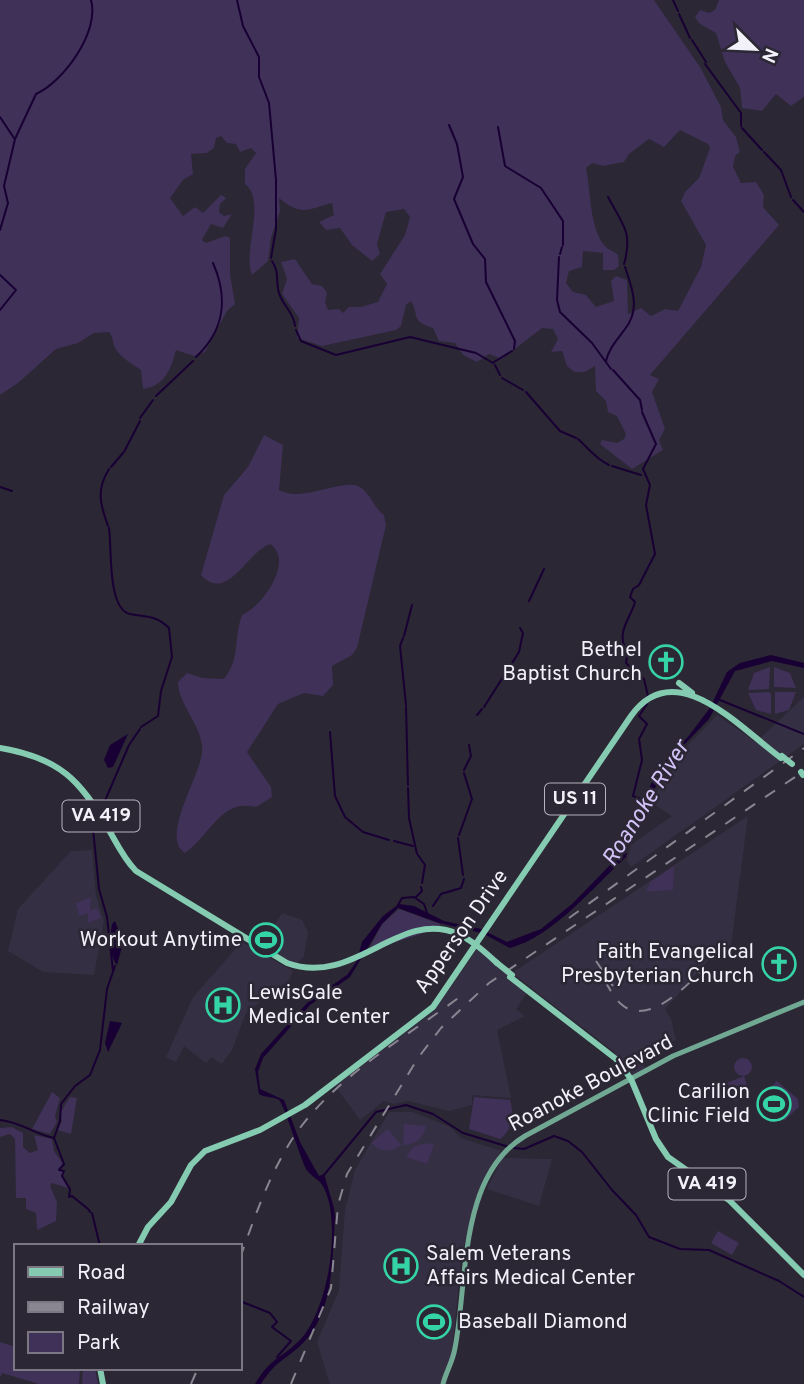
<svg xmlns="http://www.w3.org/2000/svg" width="804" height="1384" font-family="Overpass,sans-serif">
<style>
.built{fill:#352f43}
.green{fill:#3f3157;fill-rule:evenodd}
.water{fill:#190034}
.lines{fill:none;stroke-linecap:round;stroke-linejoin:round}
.stream{stroke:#190034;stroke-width:2}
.secondary{stroke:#71a893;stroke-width:5}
.primary{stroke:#84cbb1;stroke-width:6}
.rail{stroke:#898691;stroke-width:2;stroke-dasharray:12 12;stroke-linecap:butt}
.primary-bridge{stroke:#84cbb1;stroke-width:6}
.labels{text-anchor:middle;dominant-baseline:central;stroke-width:5;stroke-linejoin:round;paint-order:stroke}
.shield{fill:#2b2734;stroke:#b6b4be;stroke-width:2}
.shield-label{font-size:19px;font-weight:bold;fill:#f2f0f9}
.poi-label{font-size:21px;fill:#f2f0f9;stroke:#2b2734;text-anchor:end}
.street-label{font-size:21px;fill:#f2f0f9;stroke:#2b2734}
.water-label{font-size:23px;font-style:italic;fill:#d3c2f8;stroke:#2b2734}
</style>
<rect width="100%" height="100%" fill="#2b2734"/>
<path class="built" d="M804,697V744L631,867L627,861L631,845L672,816L650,802L684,749L717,715L756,742Z
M748,816L731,945L714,954L665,1009L671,1019L676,1040L643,1055L645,1069L633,1076L613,1051L512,973Z
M92,850L96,896L104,921L94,975L43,972L8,951L18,909L71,851Z
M282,913L302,920L308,932L304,956L295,965L257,944L268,925H274Z
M242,942L293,971L290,979L246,1013L232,1050L222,1064L211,1057L206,1063L184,1046L176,1062L166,1057L193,997Z
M477,949L528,991L516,1009L525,1016L497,1030L511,1098L472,1095V1105L449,1111L408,1101L394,1104L384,1101L360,1120L335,1086L434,1011Z
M389,1112H413L450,1127L461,1138L501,1151L487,1173L467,1234L461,1259L452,1354L441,1384H330L317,1342L339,1290L345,1210L355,1170Z
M502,1158L552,1159L539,1206L487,1189Z"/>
<path class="green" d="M0,0H654L700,67L721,107L723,120L736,137L740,152L735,156L733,167L741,183L756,182L764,195L763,207L779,225L650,375L659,379L652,392L665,429L659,440L663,450L632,469L600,444L602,440L617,443L624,439L626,434L617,416L608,412L606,401L596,391L595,366L585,372H574L567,366L562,351L551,352L558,339L553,329L542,328L502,359L489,354L477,362L463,355L455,343L439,341L433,328C409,320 420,316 411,301L406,305L401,326L396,330L322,346L297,338L299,318L282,294L287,279L281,262L295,259L312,284L322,286L327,293L325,302L328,310L339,309L343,313L349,307H361L378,302L387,284L380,274L405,235L410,217L404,209L386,212L377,244L380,254L372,261L352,245L340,228L326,230L319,222L334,215L332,203C309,209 301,217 279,198L280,211L271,238L268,261L252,275C242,252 267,201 245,184V169L256,153L251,148L240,152L236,144L227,143L221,136L216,138L214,148L207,153L191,154L193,174L183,180L170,198L183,216L195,207L203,213L221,195L226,198L220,204L219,212L224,216L232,214L223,228L211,224L202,240L206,243L225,236L230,238V274L235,304L227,311L205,352L194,356L176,350C171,369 165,386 143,389L141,370C132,364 121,358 115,348C112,342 114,338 109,332L94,333L78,343L56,349L18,383L0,395ZM680,130L708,144L710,148L699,178L685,192L681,201L706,245L701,267L678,311L665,309L651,316L641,308L628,314L627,280L616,276L611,281L614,301L596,307L586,295L573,292L566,283L569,271L582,267L583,251L603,253V270H614L619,266L618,255C614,251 608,250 605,246C589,228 591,190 586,168L592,163L603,166L624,162L629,154L649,139L664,147Z
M719,0H804V97L791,106L776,94L762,111L742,108L740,88L725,62L716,33L700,24L695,17L700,10L709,13L715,10Z
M264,435L283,445L279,490C300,502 332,483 354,485C369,487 373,508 384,515L386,525L357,648L352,655L332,666L333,685L323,696L304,693L278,704L247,752L271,787L272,797L256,807C220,799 211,835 185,853C160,838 199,778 202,753C205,728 178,706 178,682L187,673L202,678L224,679C241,657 233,639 242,615C262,607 295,560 270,544C248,551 227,604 201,575L224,495L248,467Z
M770,667L769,689L748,690L754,673Z
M774,667L790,673L796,688L774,687Z
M769,692L771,694V714L756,710L749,695L748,693Z
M775,692H796L789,710L775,714Z
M674,866L673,890L646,892L650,882Z
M91,897L90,911L97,908L101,918L88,923V913L79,916L76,903Z
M399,909L440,924V928L368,951L382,924Z
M734 1067a9 9 0 1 1 18 0a9 9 0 1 1-18 0Z
M744,1076L747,1085L742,1098L735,1101L727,1083Z
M777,1081L798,1099L799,1107L784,1121L782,1118L775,1122L762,1113L758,1103L762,1095Z
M52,1092L60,1098L55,1116L57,1122L50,1134L32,1129Z
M70,1097L77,1098L71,1134L58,1130L62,1121L60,1113Z
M474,1097L510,1100C515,1116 511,1132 500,1139L469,1129Z
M404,1124L426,1126C424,1138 415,1145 403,1145Z
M12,1127L23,1133V1147L30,1153L38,1150L34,1135L52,1139L54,1151L63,1164L58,1169L63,1172L62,1177L68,1188L52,1183L50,1186L57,1202L56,1221L37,1230L36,1213L26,1209V1198H16L15,1139L10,1134L0,1137V1128Z
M388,1129L401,1145C391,1153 380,1152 371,1143Z
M426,1143L434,1145L427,1164L406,1157L413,1147Z
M718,1231L739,1243L732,1255L711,1243Z
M0,1342L16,1347V1368H80L79,1384H39L2,1373L0,1378Z
M83,1368H95L98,1384H82Z"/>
<path class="water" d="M771,655L804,663V668L772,661L735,671L709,719L677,752L657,784L628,845L626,857C593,887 554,936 510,948L482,933L439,923L398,908L382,924L350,977L310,1005L263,1058L258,1072L260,1089L284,1100L300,1142L319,1176L324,1174L334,1208L335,1218C332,1259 334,1312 303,1343C285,1361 277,1359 261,1384H255C271,1357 281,1359 300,1340C328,1311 342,1224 324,1188C320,1179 311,1177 306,1169C300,1157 284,1104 279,1100C273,1096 265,1098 259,1094L255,1069L261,1054L308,1002L347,975L357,961L362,942L383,916L399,904L414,906L444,921L481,929L507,942L541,929L572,904L614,861L652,782L675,747L687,738L710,708L727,672L740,663Z
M128,734L113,767L108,768L104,760L110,745Z
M115,921L123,943L117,965C109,956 110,936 112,924Z
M110,1021L122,1023L108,1052L105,1043Z"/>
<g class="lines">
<path class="stream" d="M237,0L243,26L259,57V77L269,103L276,180V229L271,258
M673,0L678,11
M679,14L690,38
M692,40L706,62
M705,64L741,113V126
M0,117L14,138
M449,125L457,144L463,177L454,199L473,244L485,259L486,282L515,341L514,349
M498,127L505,166L541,188L563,221V245
M742,128L762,150
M764,152L781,170L791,197
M608,197C623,225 633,232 624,264
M793,200L804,212
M0,230L8,203L4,186L15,139L36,94C63,82 100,32 91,0
M560,254L562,247
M559,257L557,300L560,312L592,343L611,369
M272,261C279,272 276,277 278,289C280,304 294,311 295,326
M0,275L16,290L0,310
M296,330L301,341L336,355L410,337L476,353L493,363
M196,357C225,330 228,297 213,263
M606,361C609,348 617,340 625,329C641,309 632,288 625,267
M494,362L512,351
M495,365L500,375
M613,370L640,400L642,410
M502,378L523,390
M526,392L560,431L576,438
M156,396L193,361
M642,412L656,444L643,469L650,485L646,505L655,554L639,585L633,589L630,597L635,602C631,617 617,631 625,648L635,652L627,657L626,663L644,679L648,696
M140,418L153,400
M578,439C589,449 596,459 609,465
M124,452L140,421
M612,466L641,475
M111,467L123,453
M0,487L12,491
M108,526C100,504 96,490 109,469
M109,528C112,547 107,609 130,614C146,617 156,615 169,628L172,657L161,691L158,716L141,727
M529,601L544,569
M404,636L412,605
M403,638L400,646L406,705
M720,700L804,734
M406,707L408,785
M484,707L519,652L523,633L520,628
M477,715L482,709
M330,732L335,796L345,817L363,832L389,840
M464,770L471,756L469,745
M408,788L409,818L417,854
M643,800L633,796L642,760L639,739L647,724L639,716L647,704
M101,810L129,745L140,729
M96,825L93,829L99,889L107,917L113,971
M459,835L472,799L464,773
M458,838L463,875
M394,841L413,846
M418,855L425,865L422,883
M416,897L422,891L421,887
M398,905L402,898L414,897L424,904L428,916
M433,906L441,894L461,888L464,879
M0,1120C21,1122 34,1134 54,1138
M514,1148L524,1149L554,1136L568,1141L582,1152L612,1190L636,1215L649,1237L680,1249L709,1250L779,1281L804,1297
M324,1175L376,1112L406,1105L433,1114L463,1133L509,1147
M70,1189L62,1176L64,1171L59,1170L64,1164L54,1138L60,1121L61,1104L75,1086L90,1075L100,1050L107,989L115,966
M70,1190L69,1197L72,1196L88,1209
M89,1210L90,1212
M92,1213L100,1246
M240,1301L270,1313L277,1322L272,1327L291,1341L277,1357"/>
<path class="secondary" d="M443,1384C446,1372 453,1361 455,1348C468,1282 458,1176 525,1136L673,1056L804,1002"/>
<path class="primary" d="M679,683L692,693
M0,748C59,758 80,779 109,830C117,844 124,859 136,871L287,963C354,988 399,908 458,934C473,941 485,952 497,963
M510,977L616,1059L631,1079L656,1139L668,1157L729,1200L804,1275
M138,1246L148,1227L171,1202L191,1165L205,1151L260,1130L305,1105L433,1007L631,716C675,654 740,728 781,758
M100,1368L103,1384"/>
<path class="rail" d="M569,918L804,748
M596,961L613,986
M605,981C609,988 614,998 621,1004C646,1027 685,988 701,971
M240,1258C255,1216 271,1169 297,1132C338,1075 406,1037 461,996
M191,1384L198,1368
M291,1384L331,1288L338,1205L347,1174L418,1058L441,1028L489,983L804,771"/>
<path class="primary-bridge" d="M782,756L792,764
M801,772L803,775
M497,963L512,975"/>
</g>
<defs>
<symbol id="church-ring" viewBox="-11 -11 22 22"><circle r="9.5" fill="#2b2734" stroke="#35d4a7" stroke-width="1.5"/><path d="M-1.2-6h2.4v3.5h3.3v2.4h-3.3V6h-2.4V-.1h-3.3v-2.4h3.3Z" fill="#35d4a7"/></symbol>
<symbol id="stadium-ring" viewBox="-11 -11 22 22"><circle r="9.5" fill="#2b2734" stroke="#35d4a7" stroke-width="1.5"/><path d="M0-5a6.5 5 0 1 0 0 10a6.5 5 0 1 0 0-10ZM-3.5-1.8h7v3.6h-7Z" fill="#35d4a7"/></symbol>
<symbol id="hospital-ring" viewBox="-11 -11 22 22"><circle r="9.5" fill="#2b2734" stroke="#35d4a7" stroke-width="1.5"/><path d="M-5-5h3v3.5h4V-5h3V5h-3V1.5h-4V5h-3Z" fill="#35d4a7"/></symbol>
</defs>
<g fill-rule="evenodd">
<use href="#church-ring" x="647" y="643" width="38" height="38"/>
<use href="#stadium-ring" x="247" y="921" width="38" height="38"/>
<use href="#church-ring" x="760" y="945" width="38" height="38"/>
<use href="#hospital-ring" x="204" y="986" width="38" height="38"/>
<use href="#stadium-ring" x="755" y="1085" width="38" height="38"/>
<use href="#hospital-ring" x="382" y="1247" width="38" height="38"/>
<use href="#stadium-ring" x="415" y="1303" width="38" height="38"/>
</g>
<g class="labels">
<g class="shield">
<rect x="545" y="783.5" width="60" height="31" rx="5"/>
<rect x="62.5" y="800.5" width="77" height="31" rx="5"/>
<rect x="668.5" y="1168.5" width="77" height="31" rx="5"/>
</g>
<g class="shield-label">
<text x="575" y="799">US 11</text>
<text x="101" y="816">VA 419</text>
<text x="707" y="1184">VA 419</text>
</g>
<g class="poi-label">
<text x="642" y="650">Bethel<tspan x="642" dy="24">Baptist Church</tspan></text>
<text x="242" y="940">Workout Anytime</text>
<text x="754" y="952">Faith Evangelical<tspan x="754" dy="24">Presbyterian Church</tspan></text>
<text x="248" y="993" text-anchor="start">LewisGale<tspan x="248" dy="24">Medical Center</tspan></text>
<text x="750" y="1092">Carilion<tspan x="750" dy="24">Clinic Field</tspan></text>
<text x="426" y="1254" text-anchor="start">Salem Veterans<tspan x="426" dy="24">Affairs Medical Center</tspan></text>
<text x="458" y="1322" text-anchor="start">Baseball Diamond</text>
</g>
<g class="street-label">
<text transform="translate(462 932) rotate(-55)">Apperson Drive</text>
<text transform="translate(591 1084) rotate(-28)">Roanoke Boulevard</text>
</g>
<g class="water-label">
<text transform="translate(647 804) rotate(-58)">Roanoke River</text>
</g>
</g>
<rect x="14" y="1244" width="228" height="126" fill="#2b2734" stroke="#7b7783" stroke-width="2"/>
<rect x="28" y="1267" width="35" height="10" fill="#84cbb1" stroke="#7b7783" stroke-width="2"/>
<text x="77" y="1279" font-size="21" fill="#f2f0f9">Road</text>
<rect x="28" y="1302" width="35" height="10" fill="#898691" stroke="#7b7783" stroke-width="2"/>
<text x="77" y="1314" font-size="21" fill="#f2f0f9">Railway</text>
<rect x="28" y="1332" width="35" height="21" fill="#3f3157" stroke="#7b7783" stroke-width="2"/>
<text x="77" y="1349" font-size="21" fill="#f2f0f9">Park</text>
<g transform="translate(755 49) rotate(114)" stroke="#2b2734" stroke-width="5" paint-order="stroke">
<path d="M0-5L12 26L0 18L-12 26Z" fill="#f2f0f9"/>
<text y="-10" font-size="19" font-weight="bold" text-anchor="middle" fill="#f2f0f9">N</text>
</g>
</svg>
